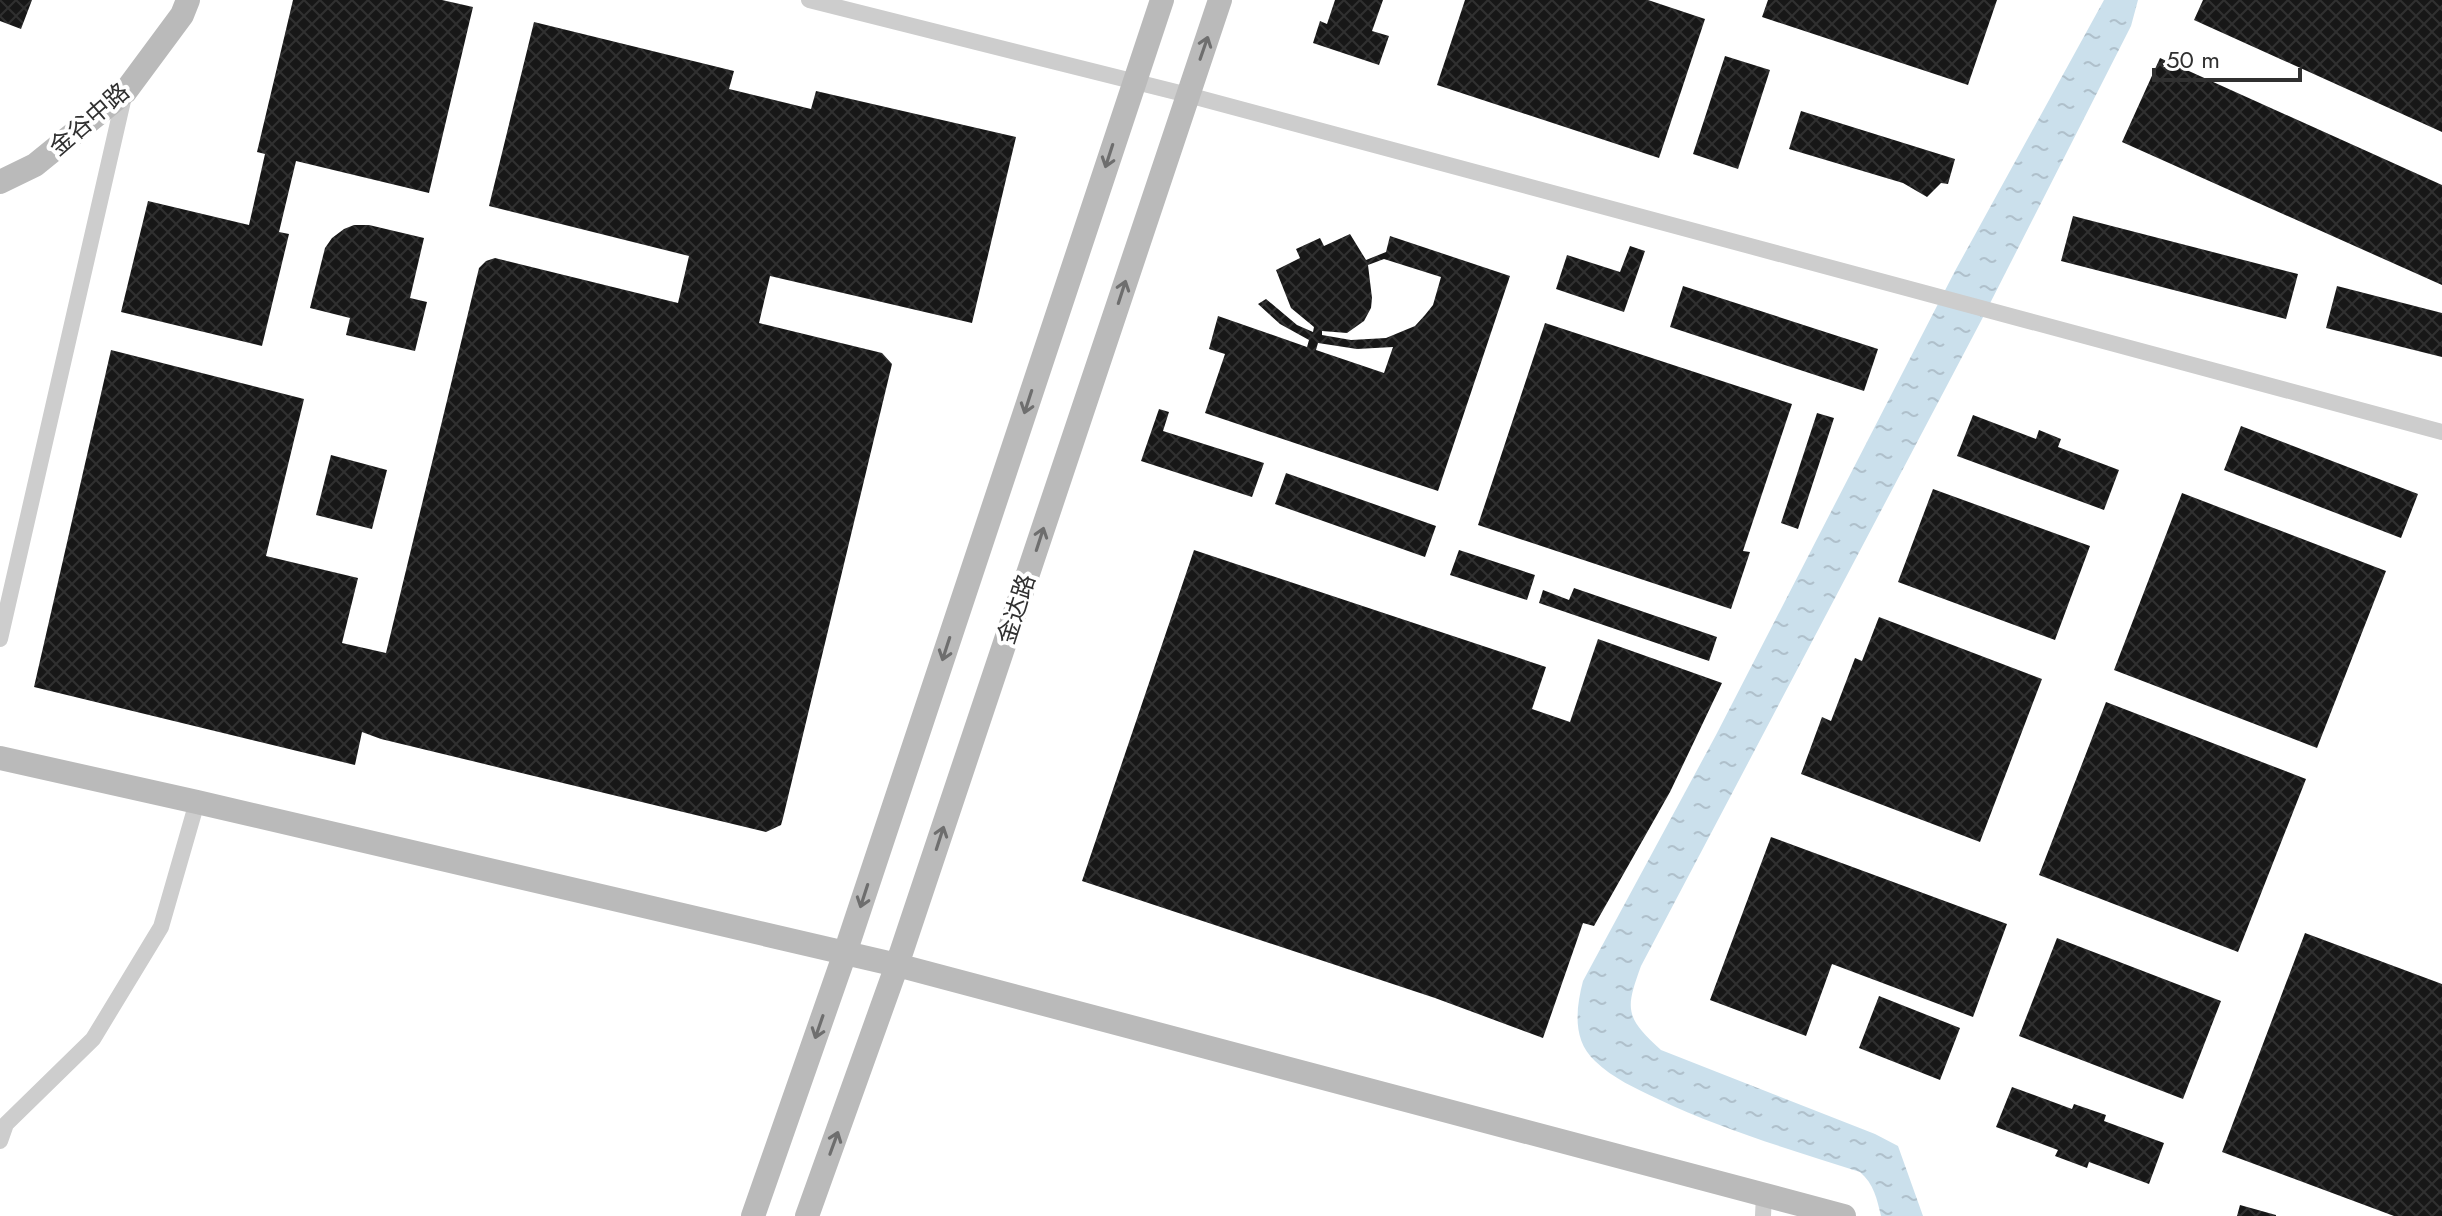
<svg xmlns="http://www.w3.org/2000/svg" width="2442" height="1216" font-family="Jost,'Noto Sans SC',sans-serif">
<style>
.water{fill:url(#water-ripples)}
.building{fill:url(#building-cross-hatch);fill-rule:evenodd}
.lines{fill:none;stroke-linecap:round;stroke-linejoin:round}
.street{stroke:#cdcdcd;stroke-width:16}
.secondary{stroke:#bababa;stroke-width:24}
.oneway{stroke:#6e6e6e}
.labels{text-anchor:middle;dominant-baseline:central;stroke-width:8;stroke-linejoin:round;paint-order:stroke}
.street-label{font-size:24px;fill:#303030;stroke:#fff}
</style>
<defs>
<pattern id="water-ripples" width="26" height="14" patternUnits="userSpaceOnUse" patternTransform="scale(2)"><rect width="26" height="14" fill="#cbe0ec"/><path d="M2 4q2-2 4 0t4 0M15 11q2-2 4 0t4 0" fill="none" stroke="#afc0cb"/></pattern>
<pattern id="building-cross-hatch" width="8" height="8" patternUnits="userSpaceOnUse" patternTransform="scale(2)"><rect width="8" height="8" fill="#171717"/><path d="M0 0l8 8M0 8l8-8" fill="none" stroke="#303030"/></pattern>
</defs>
<rect width="100%" height="100%" fill="#fff"/>
<path class="water" d="M2104,0H2138L2131,26L1981,321L1641,966C1625,1010 1625,1017 1661,1050L1875,1134L1898,1146L1923,1216H1881C1877,1199 1874,1184 1860,1172C1792,1150 1723,1130 1658,1099C1637,1089 1612,1078 1595,1061C1572,1040 1576,1008 1583,981L1716,735L1955,271Z"/>
<path class="building" d="M0,0H32L21,29L0,21Z
M293,0H442L473,7L429,193L296,161L279,232L289,234L262,346L121,312L148,201L249,225L265,154L257,152Z
M1335,0H1383L1372,31L1389,36L1379,65L1313,43L1320,21L1327,24Z
M1465,0H1648L1705,19L1659,158L1437,85Z
M1768,0H1997L1968,85L1762,17Z
M2203,0H2442V132L2194,20Z
M534,22L734,71L729,89L811,109L816,91L1016,137L972,323L770,276L759,323L882,353L892,364L783,818L781,825L766,832L381,739L362,732L355,765L34,687L111,350L304,399L266,556L358,578L342,643L386,653L479,268L486,261L495,258L678,303L689,256L489,206Z
M1725,56L1770,70L1738,169L1693,154Z
M2160,58L2442,185V285L2122,142Z
M1801,111L1955,159L1948,184L1941,183L1927,197L1903,183L1789,149Z
M2073,216L2298,274L2286,319L2061,261Z
M354,225H369L424,238L410,298L427,302L415,351L346,335L350,318L310,308L325,248L332,238L344,229Z
M1350,234L1366,260L1386,252L1390,236L1510,276L1438,491L1205,413L1225,354L1209,349L1218,316L1307,347L1309,340L1280,324L1258,304L1266,299L1297,325L1313,332L1314,327L1291,308L1276,270L1300,258L1296,249L1320,238L1324,246ZM1384,259L1441,277L1433,305L1425,315L1415,326L1386,338L1351,340L1322,335V331L1347,333L1364,321L1371,308L1372,298L1368,265ZM1318,343L1357,349L1393,347L1384,373L1316,350Z
M1630,246L1645,251L1624,312L1556,289L1567,255L1620,272Z
M1683,286L1878,349L1864,391L1670,327Z
M2337,286L2442,313V357L2326,328Z
M1545,323L1792,404L1743,551L1750,552L1731,609L1478,525Z
M1159,409L1169,412L1163,431L1264,463L1252,497L1141,461Z
M1817,413L1834,418L1798,529L1781,523Z
M1973,415L2036,439L2039,430L2061,439L2058,447L2119,470L2104,510L1957,456Z
M2241,426L2418,494L2401,538L2224,470Z
M331,455L387,470L372,529L316,515Z
M1286,473L1436,526L1425,557L1275,504Z
M1933,489L2090,546L2055,640L1898,582Z
M2182,493L2386,571L2317,748L2114,670Z
M1194,550L1546,667L1532,709L1570,722L1598,639L1722,683L1670,792L1594,926L1583,923L1543,1038L1435,998L1082,881Z
M1459,550L1535,575L1527,600L1450,575Z
M1574,588L1717,637L1709,661L1539,603L1543,590L1569,600Z
M1879,617L2042,679L1980,842L1801,774L1822,717L1831,721L1855,658L1862,661Z
M2106,702L2306,779L2238,952L2039,875Z
M1771,837L2007,924L1973,1017L1832,964L1806,1036L1710,1000Z
M2305,933L2442,984V1216H2394L2222,1152Z
M2057,938L2221,1001L2183,1099L2019,1036Z
M1879,996L1960,1028L1940,1080L1859,1048Z
M2012,1087L2072,1109L2074,1104L2106,1115L2104,1121L2164,1143L2149,1184L2089,1162L2087,1168L2055,1156L2058,1150L1996,1127Z
M2240,1205L2276,1215V1216H2237Z"/>
<g class="lines">
<path class="street" d="M809,0L1188,95L2442,432
M0,639L125,92
M0,1141L6,1124L93,1039L161,927L197,802
M1763,1216L1764,1195"/>
<path class="secondary" d="M0,182L35,165L125,92L182,15L188,0
M0,758L197,802L897,965L1844,1216
M753,1216L845,953L1162,0
M807,1216L897,965L1220,0"/>
</g>
<defs><path id="oneway-shaft" d="M-6 0H5M1.5-3L5.5 0L1.5 3" fill="none" stroke-width="1.6" stroke-linecap="round" stroke-linejoin="round" transform="scale(2)"/></defs>
<g class="oneway">
<use href="#oneway-shaft" transform="translate(1204 48) rotate(-71)"/>
<use href="#oneway-shaft" transform="translate(1109 156) rotate(108)"/>
<use href="#oneway-shaft" transform="translate(1122 292) rotate(-72)"/>
<use href="#oneway-shaft" transform="translate(1028 402) rotate(108)"/>
<use href="#oneway-shaft" transform="translate(1040 539) rotate(-72)"/>
<use href="#oneway-shaft" transform="translate(946 649) rotate(108)"/>
<use href="#oneway-shaft" transform="translate(940 838) rotate(-72)"/>
<use href="#oneway-shaft" transform="translate(864 896) rotate(108)"/>
<use href="#oneway-shaft" transform="translate(819 1027) rotate(109)"/>
<use href="#oneway-shaft" transform="translate(834 1143) rotate(-70)"/>
</g>
<g class="labels">
<g class="street-label">
<text transform="translate(89 119) rotate(-41)">金谷中路</text>
<text transform="translate(1016 609) rotate(-72)">金达路</text>
</g>
</g>
<path d="M2154 68v12h146v-12" fill="none" stroke="#303030" stroke-width="4"/>
<text x="2166" y="68" font-size="24" fill="#303030" stroke="#ffffff" stroke-width="6" paint-order="stroke">50 m</text>
</svg>
